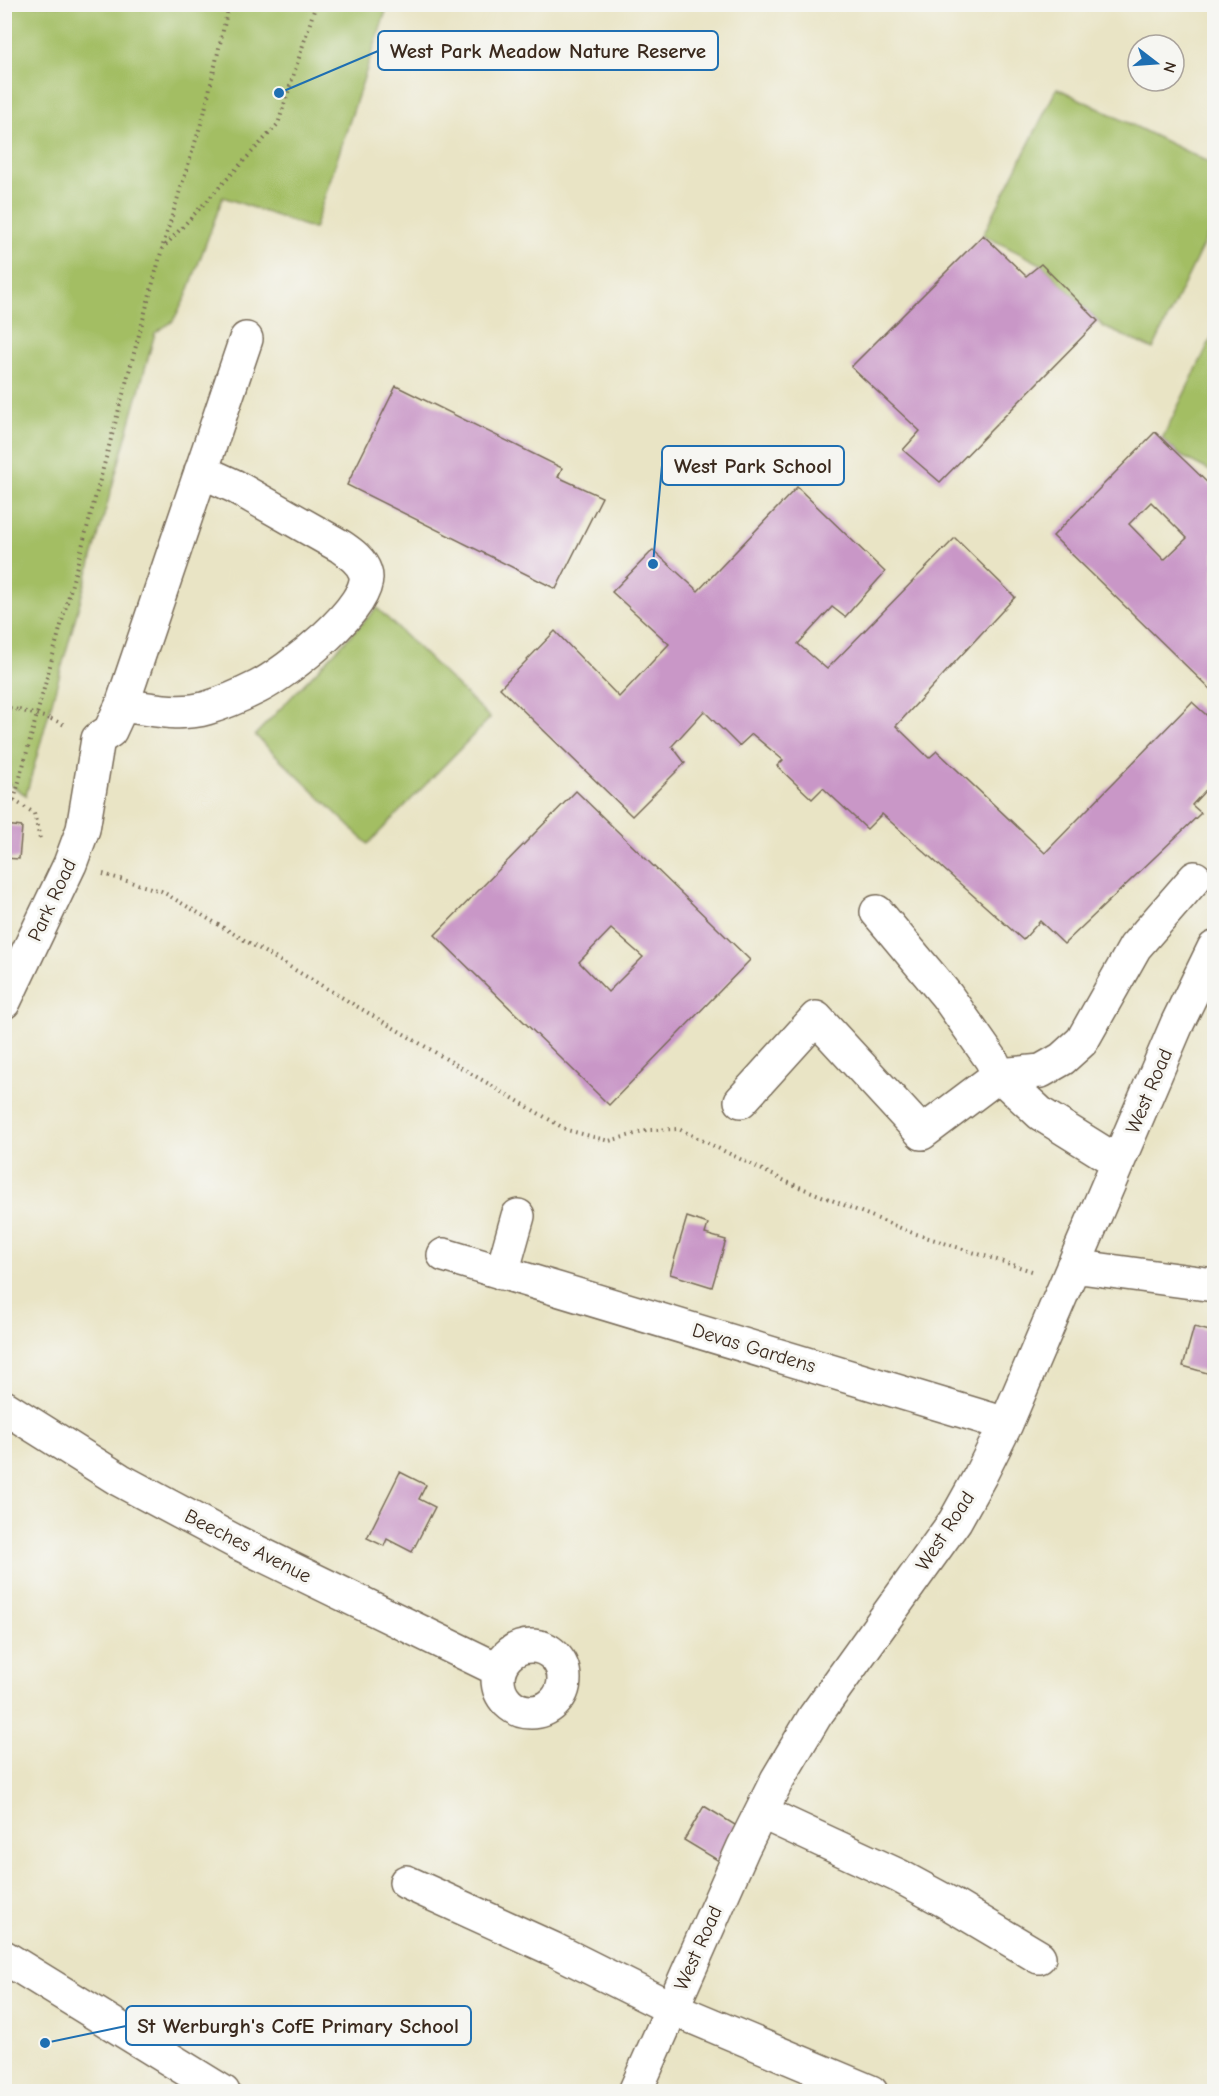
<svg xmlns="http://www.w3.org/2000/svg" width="1219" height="2096" font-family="'Comic Neue',sans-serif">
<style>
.green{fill:#a3be64;stroke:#6f7441;stroke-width:1.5}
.building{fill:#c997c7;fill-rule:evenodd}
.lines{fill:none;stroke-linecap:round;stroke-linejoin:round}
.minor-casing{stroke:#786b58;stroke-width:36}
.path{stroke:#786b58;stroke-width:4;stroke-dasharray:1.5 4.5;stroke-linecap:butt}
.minor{stroke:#fff;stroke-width:33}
.path-bridge{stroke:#786b58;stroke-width:4;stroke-dasharray:1.5 4.5;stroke-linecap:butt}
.labels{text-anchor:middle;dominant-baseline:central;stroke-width:6;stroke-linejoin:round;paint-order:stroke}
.street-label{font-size:20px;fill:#3b2a1e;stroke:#f6f6f2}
.leader{fill:none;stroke:#1f6fb2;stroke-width:2}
.callout-dot{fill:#1f6fb2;stroke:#f6f6f2;stroke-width:2}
.callout{fill:#f6f6f2;stroke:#1f6fb2;stroke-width:2}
.callout-label{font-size:21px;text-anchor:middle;font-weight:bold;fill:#3b2a1e}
</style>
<rect width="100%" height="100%" fill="#f6f6f2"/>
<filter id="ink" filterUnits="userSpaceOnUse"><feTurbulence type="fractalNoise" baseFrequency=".0167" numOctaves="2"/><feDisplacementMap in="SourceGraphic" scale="12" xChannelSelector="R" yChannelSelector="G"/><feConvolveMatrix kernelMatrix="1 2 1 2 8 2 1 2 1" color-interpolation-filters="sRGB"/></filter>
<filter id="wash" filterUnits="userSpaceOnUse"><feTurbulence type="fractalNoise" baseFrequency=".008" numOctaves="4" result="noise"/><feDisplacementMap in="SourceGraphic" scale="24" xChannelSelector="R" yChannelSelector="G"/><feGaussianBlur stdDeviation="1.35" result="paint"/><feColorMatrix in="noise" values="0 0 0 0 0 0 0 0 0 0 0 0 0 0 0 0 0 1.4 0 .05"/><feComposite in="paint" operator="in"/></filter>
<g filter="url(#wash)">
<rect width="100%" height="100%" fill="#e9e4c5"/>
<path class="green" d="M4,5H388L314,229L223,197L186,297L173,321L155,333L26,795L4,781Z
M1057,88L1214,165V222L1153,349L1104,327L1041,264L983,235Z
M1214,333V473L1181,456L1162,439Z
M377,608L490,718L368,844L255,735Z"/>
<g id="blocks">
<path class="building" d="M983,235L1026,276L1041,264L1098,321L940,482L903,450L920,431L851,367Z
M396,386L562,468L558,477L602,497L556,589L347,485Z
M1155,432L1214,489V693L1053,536ZM1151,502L1187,538L1164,560L1129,524Z
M797,487L885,572L845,617L832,607L798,644L827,669L955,538L1015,597L896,726L929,758L937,751L1045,853L1192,702L1214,722V781L1192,805L1201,813L1064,944L1040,921L1023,940L882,814L867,829L823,788L812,799L777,766L783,760L752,734L739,746L704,711L672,746L685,763L632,816L500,688L555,631L619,697L669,644L612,592L653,550L698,591Z
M576,791L750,960L609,1105L435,935ZM611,929L643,957L608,992L579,962Z
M5,825L22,827L19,859L4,858Z
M687,1217L708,1224L705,1234L726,1240L712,1287L670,1274Z
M1194,1327L1214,1332V1375L1183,1366Z
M400,1472L426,1485L419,1499L435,1507L412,1552L387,1539L384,1546L367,1538Z
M704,1806L740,1828L719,1861L684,1840Z"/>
</g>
</g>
<g filter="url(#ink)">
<use href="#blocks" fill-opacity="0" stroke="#786b58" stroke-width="1.5"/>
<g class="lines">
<defs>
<path id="minor" d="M122,705C149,709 180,716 207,708C224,703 242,695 258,687C284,674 377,604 365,572C361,560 350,553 340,546L234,486L201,471
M877,912L947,996L991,1059L999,1075L1041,1114L1118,1162
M4,1002L70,864L83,829L98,739L110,731L122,705L246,339
M741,1101L816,1018L922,1133L999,1075L1041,1071L1062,1059L1082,1041L1135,947L1195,878
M444,1255L1006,1424
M1073,1266L1214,1285
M502,1273L518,1216
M4,1407L120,1480L236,1542L499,1670
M498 1679a33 33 0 1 1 66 0a33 33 0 1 1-66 0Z
M761,1812L899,1876L947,1902L1039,1957
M406,1882L553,1949L671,2008L871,2092
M4,1957L223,2092
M635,2092L743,1848L777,1780L815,1716L955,1521L980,1476L1006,1424L1177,1024L1214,948"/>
</defs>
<use href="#minor" class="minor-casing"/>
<path class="path" d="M163,245L204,114L229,4
M4,707L19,710
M51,719L67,726
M4,794L34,813L40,839
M14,800L162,249L278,124L316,4
M103,874L161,891L567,1130L609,1141L650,1130L679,1129L787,1182L913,1233L1035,1272"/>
<use href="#minor" class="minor"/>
<path class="path-bridge" d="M19,710L51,719"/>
</g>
</g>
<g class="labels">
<g class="street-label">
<text transform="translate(52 900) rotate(-65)">Park Road</text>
<text transform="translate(1149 1091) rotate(-67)">West Road</text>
<text transform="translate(754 1348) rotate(17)">Devas Gardens</text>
<text transform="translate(945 1531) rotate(-57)">West Road</text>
<text transform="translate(248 1546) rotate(27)">Beeches Avenue</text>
<text transform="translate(698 1948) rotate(-66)">West Road</text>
</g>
</g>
<path class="leader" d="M279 93L378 51M653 564L662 465M45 2043L126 2026"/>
<g class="callout-dot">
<circle cx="279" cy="93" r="6"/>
<circle cx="653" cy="564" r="6"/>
<circle cx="45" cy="2043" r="6"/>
</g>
<g class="callout">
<rect x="378" y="31" width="340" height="39" rx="6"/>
<rect x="662" y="446" width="182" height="39" rx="6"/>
<rect x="126" y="2006" width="345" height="39" rx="6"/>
</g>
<g class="callout-label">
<text x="548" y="58">West Park Meadow Nature Reserve</text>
<text x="753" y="473">West Park School</text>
<text x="298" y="2033">St Werburgh's CofE Primary School</text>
</g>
<rect width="1219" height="2096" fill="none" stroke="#f6f6f2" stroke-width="24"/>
<g transform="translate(1156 63) rotate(107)"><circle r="28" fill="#f6f6f2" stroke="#aba49d" stroke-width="1.5"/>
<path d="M0-4.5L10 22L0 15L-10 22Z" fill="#1f6fb2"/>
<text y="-9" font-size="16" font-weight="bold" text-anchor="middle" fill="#3b2a1e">N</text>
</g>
</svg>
